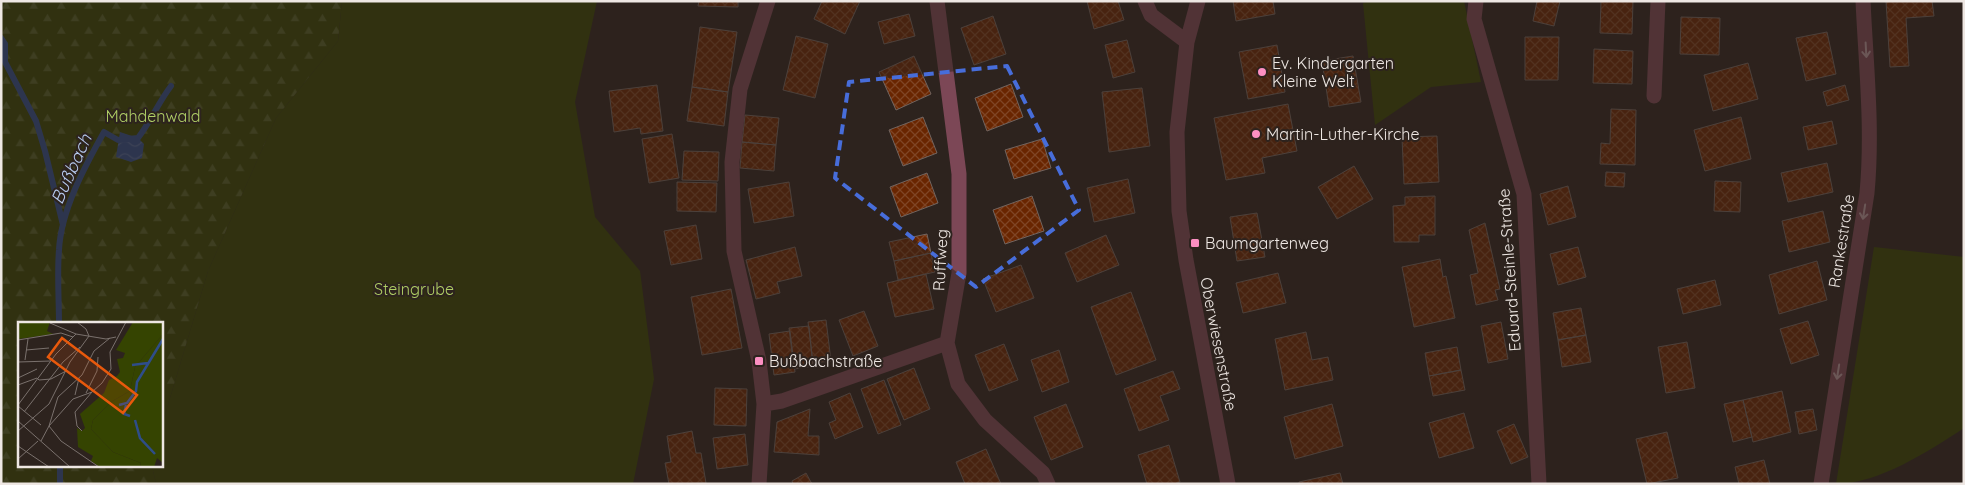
<svg xmlns="http://www.w3.org/2000/svg" width="1965" height="485" font-family="Quicksand,sans-serif">
<style>
.green{fill:#354401}
.forest{fill:url(#forest-firs)}
.water{fill:url(#water-waves)}
.lines{fill:none;stroke-linecap:round;stroke-linejoin:round}
.stream{stroke:#2e4d8a;stroke-width:6}
.building{fill:url(#building-cross-hatch);stroke:#71645f}
.minor{stroke:#7c4756;stroke-width:15}
.oneway{stroke:#b5979c}
.marked{fill:none;stroke:#476dda;stroke-width:4;stroke-dasharray:10 6;stroke-linejoin:round}
.poi-dot{fill:#fc8fc2;stroke:#2d231e;stroke-width:2}
.labels{text-anchor:middle;dominant-baseline:central;stroke-width:4;stroke-linejoin:round;paint-order:stroke}
.poi-label{font-size:16px;fill:#eee7e3;stroke:#2d231e;text-anchor:start}
.park-label{font-size:16px;fill:#b0cf65;stroke:#2d231e}
.street-label{font-size:16px;fill:#eee7e3;stroke:#2d231e}
.water-label{font-size:18px;font-style:italic;fill:#b6caee;stroke:#2d231e}
.inset-river{fill:none;stroke:#2e4d8a;stroke-width:2.5}
.inset-road{fill:none;stroke:#7a716d;stroke-width:1}
.view{fill:#e8590c;fill-opacity:0.15;stroke:#e8590c;stroke-width:2.5}
.inset-edge{fill:none;stroke:#eee7e3;stroke-width:2.5}
</style>
<defs>
<pattern id="forest-firs" width="22" height="20" patternUnits="userSpaceOnUse" patternTransform="scale(1.25)"><rect width="22" height="20" fill="#354401"/><path d="M5 1l3.5 6h-7zM16 11l3.5 6h-7z" fill="#535f26"/></pattern>
<pattern id="water-waves" width="16" height="10" patternUnits="userSpaceOnUse" patternTransform="scale(1.25)"><rect width="16" height="10" fill="#2e4d8a"/><path d="M0 5q4-4 8 0t8 0" fill="none" stroke="#4d679a"/></pattern>
<pattern id="building-cross-hatch" width="8" height="8" patternUnits="userSpaceOnUse" patternTransform="scale(1.25)"><rect width="8" height="8" fill="#692500"/><path d="M0 0l8 8M0 8l8-8" fill="none" stroke="#7f4525"/></pattern>
</defs>
<rect width="100%" height="100%" fill="#2d231e"/>
<path class="green" d="M342,1H597L575,102L595,217L640,271L654,379L633,484H156L152,466H161V428L208,271L276,118L338,41Z
M1371,1H1464L1481,82L1431,87L1375,125L1363,3Z
M1874,247L1964,257V428C1929,451 1878,484 1836,484Z"/>
<path class="forest" d="M1,1H342L338,41L276,118L208,271L161,428V324H19V466H152L156,484H1Z"/>
<path class="water" d="M120,132L138,138L144,144L142,158L131,162L116,157Z"/>
<g class="lines">
<path class="stream" d="M1,38L5,44V62L36,121L45,151L63,225
M59,324C59,299 57,274 59,250C61,210 85,166 104,132L118,140L138,138C151,121 158,103 171,86
M60,466V484"/>
</g>
<path class="building" d="M699,1H738V7L698,6Z
M822,1H860L845,34L814,19Z
M1087,1H1118L1124,20L1094,29Z
M1233,1H1273L1275,14L1236,21Z
M1537,1H1560L1554,26L1533,21Z
M1601,1H1633L1632,34L1600,33Z
M1886,1H1932L1934,16L1906,18L1909,66L1890,67Z
M909,14L915,36L884,44L878,22Z
M993,16L1006,54L974,65L961,28Z
M1681,17L1720,18L1719,55L1680,54Z
M700,27L737,32L728,92L692,87Z
M1827,32L1836,74L1806,81L1796,38Z
M796,36L828,44L815,98L783,90Z
M1525,37H1559L1558,80H1525Z
M1127,40L1135,72L1113,78L1105,45Z
M1277,45L1285,92L1248,99L1239,52Z
M1594,49L1633,51L1632,84L1593,83Z
M914,56L931,94L896,110L879,72Z
M1353,56L1361,102L1329,107L1322,61Z
M1748,63L1758,99L1713,111L1704,75Z
M1011,84L1023,117L987,131L975,98Z
M657,85L663,131L641,134L640,128L614,132L609,91Z
M1845,85L1849,100L1827,106L1823,92Z
M692,87L728,92L724,126L687,121Z
M1142,88L1150,146L1109,152L1102,92Z
M1288,104L1297,151L1262,158L1265,173L1226,180L1214,118Z
M1611,109L1636,110L1635,165L1600,164L1601,143L1610,144Z
M745,115L779,118L776,145L742,142Z
M923,117L937,153L903,166L889,130Z
M1741,117L1751,159L1705,171L1694,130Z
M1832,121L1837,144L1808,150L1803,127Z
M672,134L679,178L649,183L642,139Z
M1437,136L1439,182L1404,184L1402,137Z
M1042,139L1051,168L1014,179L1005,150Z
M742,142L776,145L774,171L740,168Z
M684,151L719,152L718,181L682,180Z
M1827,163L1833,192L1788,202L1781,173Z
M1354,166L1373,199L1337,219L1318,187Z
M1606,172L1625,173L1624,187L1605,186Z
M927,173L938,203L901,217L890,187Z
M1128,179L1135,213L1094,222L1087,188Z
M1715,181L1741,182L1740,212L1714,211Z
M677,182L717,183L716,212L677,211Z
M789,182L794,216L754,223L748,189Z
M1568,186L1576,217L1548,225L1540,194Z
M1032,196L1044,231L1005,244L993,210Z
M1435,196V235H1419V242H1394L1393,206L1405,205V197Z
M1823,211L1830,242L1789,252L1782,221Z
M1257,213L1265,257L1237,261L1230,217Z
M1485,223L1500,289L1495,290L1498,300L1476,305L1470,275L1478,273L1469,230Z
M696,225L702,259L671,265L664,231Z
M927,234L931,253L894,261L889,242Z
M1106,235L1119,265L1077,282L1065,253Z
M795,247L802,276L777,282L780,293L756,299L746,260Z
M1578,247L1586,277L1558,285L1550,254Z
M931,253L935,272L898,280L894,261Z
M1440,259L1443,277L1446,276L1455,318L1414,327L1402,267Z
M1817,261L1827,300L1779,314L1769,275Z
M1021,265L1034,298L996,312L983,279Z
M1278,273L1286,303L1243,313L1236,283Z
M926,274L934,309L895,317L887,283Z
M1715,280L1721,305L1683,314L1677,289Z
M731,289L742,348L702,355L691,297Z
M1131,292L1156,360L1116,375L1091,307Z
M1581,308L1586,335L1558,340L1553,313Z
M864,311L878,346L853,356L839,320Z
M826,320L831,361L813,363L808,322Z
M1808,321L1819,355L1791,364L1780,329Z
M1501,322L1508,359L1488,363L1481,326Z
M809,326L813,366L794,369L789,328Z
M790,331L795,372L774,375L769,334Z
M1306,332L1312,360L1328,357L1333,380L1285,390L1275,339Z
M1586,335L1591,362L1562,367L1558,340Z
M1687,342L1695,388L1666,393L1658,347Z
M1004,344L1018,380L989,391L975,355Z
M1457,347L1461,370L1429,376L1425,353Z
M1059,350L1069,382L1042,392L1031,360Z
M914,368L930,409L904,420L887,379Z
M1461,370L1465,390L1433,396L1429,376Z
M1173,371L1180,389L1160,396L1169,420L1139,431L1124,389Z
M884,380L901,425L878,434L861,389Z
M715,388L747,389L746,426L714,425Z
M1782,391L1791,432L1753,442L1743,400Z
M850,393L863,427L835,439L829,423L836,420L829,402Z
M1743,400L1752,437L1733,442L1724,404Z
M1066,404L1083,447L1051,460L1034,417Z
M1332,404L1343,446L1295,459L1284,417Z
M810,409L808,436H819V455L774,452L777,422Z
M1813,409L1817,430L1799,434L1795,412Z
M1464,413L1474,448L1439,458L1429,423Z
M1514,424L1528,457L1511,464L1497,431Z
M692,431L696,453H701L706,483L669,484L665,463L671,462L667,436Z
M1667,432L1678,478L1647,484L1636,439Z
M745,434L748,465L717,469L713,438Z
M1169,445L1180,482L1174,484H1147L1138,455Z
M986,449L1001,484H965L956,462Z
M1764,460L1770,484H1739L1735,467Z
M806,473L812,484H793L792,481Z
M1340,473L1343,484H1299V482Z"/>
<g class="lines">
<path class="minor" d="M937,1L959,174V273L947,343L958,384L985,420L1043,473L1048,484
M1145,1L1151,15L1187,42
M1198,1L1187,42L1177,132L1179,211L1186,260L1228,484
M1476,1L1474,19L1524,194L1539,484
M1654,96L1658,1
M764,404L782,401L947,343
M759,484L764,404L759,361L734,251L732,162L740,89L768,1
M1821,484L1867,193C1873,129 1866,65 1863,1"/>
</g>
<defs><path id="oneway-shaft" d="M-6 0H5M1.5-3L5.5 0L1.5 3" fill="none" stroke-width="1.6" stroke-linecap="round" stroke-linejoin="round" transform="scale(1.25)"/></defs>
<g class="oneway">
<use href="#oneway-shaft" transform="translate(1866 50) rotate(87)"/>
<use href="#oneway-shaft" transform="translate(1864 212) rotate(99)"/>
<use href="#oneway-shaft" transform="translate(1838 372) rotate(99)"/>
</g>
<path d="M0 0H1965V485H0ZM1007,66L1079,210L976,287L835,178L849,82Z" fill="#2d231e" fill-opacity=".55" fill-rule="evenodd"/>
<path class="marked" d="M1007,66L1079,210L976,287L835,178L849,82Z"/>
<g class="poi-dot">
<circle cx="1262" cy="72" r="5"/>
<circle cx="1256" cy="134" r="5"/>
<rect x="1190" y="238" width="10" height="10" rx="2.5"/>
<rect x="754" y="356" width="10" height="10" rx="2.5"/>
</g>
<g class="labels">
<g class="poi-label">
<text x="1272" y="63">Ev. Kindergarten<tspan x="1272" dy="18">Kleine Welt</tspan></text>
<text x="1266" y="134">Martin-Luther-Kirche</text>
<text x="1205" y="243">Baumgartenweg</text>
<text x="769" y="361">Bußbachstraße</text>
</g>
<g class="park-label">
<text x="153" y="116">Mahdenwald</text>
<text x="414" y="289">Steingrube</text>
</g>
<g class="street-label">
<text transform="translate(1841 241) rotate(-81)">Rankestraße</text>
<text transform="translate(940 260) rotate(-87)">Ruffweg</text>
<text transform="translate(1509 270) rotate(-94)">Eduard-Steinle-Straße</text>
<text transform="translate(1219 344) rotate(79)">Oberwiesenstraße</text>
</g>
<g class="water-label">
<text transform="translate(71 169) rotate(-66)">Bußbach</text>
</g>
</g>
<g transform="translate(18 322)">
<rect width="145" height="145" fill="#2d231e"/>
<path d="M0,0H32L29,9L35,12L0,17ZM115,0H145V12L117,45L112,69L93,80L75,98L73,107L95,130L123,141L122,145H82L73,139L75,134L60,125L59,106L64,109L67,106L62,92L86,71L91,58L99,54L102,50L99,37L105,36L107,31L98,28Z" fill="#354401"/>
<path d="M145,12V141L139,136L136,145H122L123,141L95,130L73,107L75,98L93,80L112,69L117,45Z" fill="#354401"/>
<path class="inset-river" d="M114,43L130,41M101,83L109,81L118,69L119,60L145,17M108,83L106,92L112,94M117,98L122,116L137,132"/>
<path class="inset-road" d="M59,0L68,7L71,14M32,1L58,12L88,17L98,15M0,18L43,11L55,15M8,28L31,26M7,38L10,17M0,40L33,39M0,56L19,47M21,58L33,57L48,49M0,63L19,56L21,58M68,71L79,49L80,35M57,73L61,56M0,83L38,32L58,12M0,84L23,103M6,90L45,40L62,25M0,99L52,145M31,104L40,75L64,53L76,29L92,16M31,104L43,119L81,145M0,109L31,82L52,40L71,14M64,109L59,104L57,90L74,70M23,119L31,104L55,77L74,70L84,61L93,47L92,30L108,0M0,124L31,145M0,137L20,119"/>
<path class="view" d="M44,16L119,73L105,91L30,35Z"/>
<rect width="145" height="145" class="inset-edge"/>
</g>
<rect width="1965" height="485" fill="none" stroke="#eee7e3" stroke-width="5"/>
</svg>
